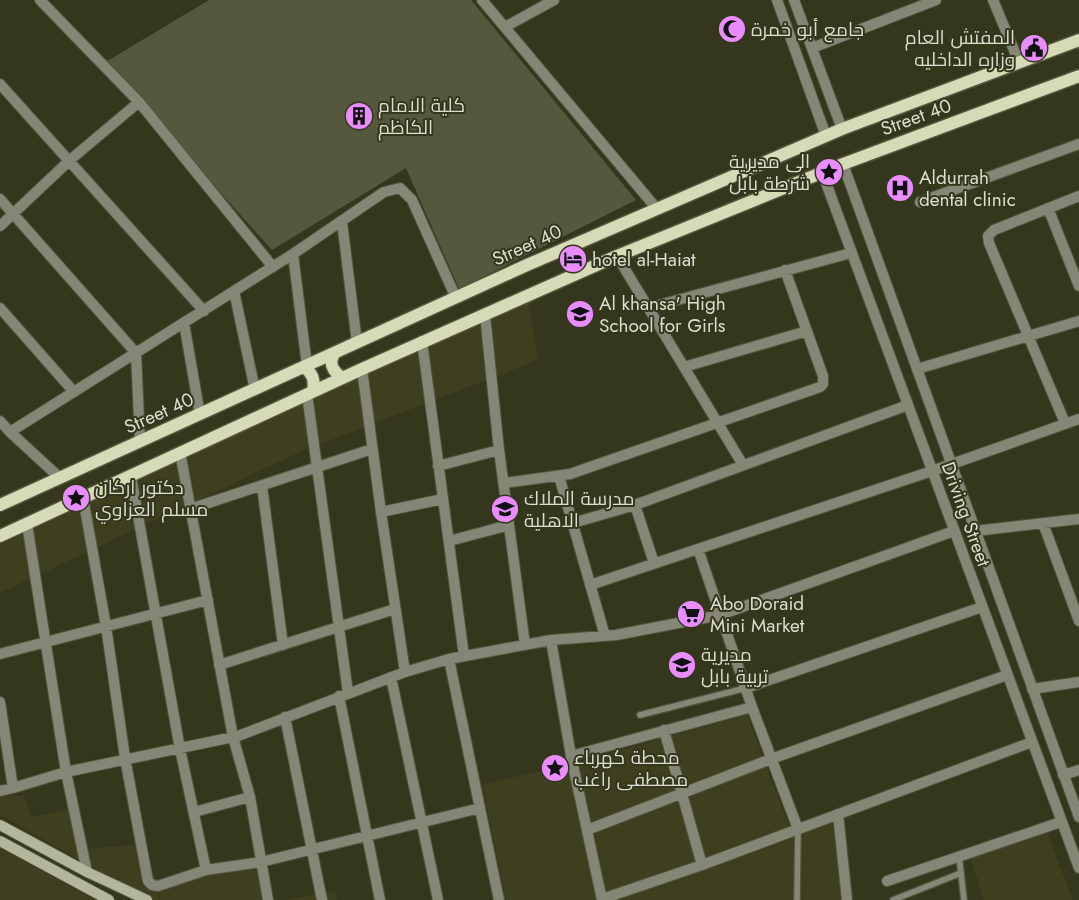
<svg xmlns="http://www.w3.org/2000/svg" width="1079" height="900" font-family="Jost,Cairo,sans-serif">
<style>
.built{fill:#3d3f1e}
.building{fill:#55583d}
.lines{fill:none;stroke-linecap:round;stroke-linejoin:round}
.service-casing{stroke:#53553d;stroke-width:8}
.minor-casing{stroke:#53553d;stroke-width:12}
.tertiary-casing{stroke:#53553d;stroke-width:12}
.secondary-casing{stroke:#53553d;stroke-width:12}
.primary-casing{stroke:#53553d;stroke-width:15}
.service{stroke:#858776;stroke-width:5.5}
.minor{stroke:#858776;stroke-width:10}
.tertiary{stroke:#858776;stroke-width:10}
.secondary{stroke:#b3b69a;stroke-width:10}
.primary{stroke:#d6dab6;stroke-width:12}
.labels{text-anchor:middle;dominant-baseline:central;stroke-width:4;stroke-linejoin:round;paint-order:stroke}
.poi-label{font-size:19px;fill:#dbddce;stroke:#35371d;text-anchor:start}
.street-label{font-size:19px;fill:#dbddce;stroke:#35371d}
</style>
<rect width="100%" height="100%" fill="#35371d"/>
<path class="built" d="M528,299L538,360L300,452L0,593V545Z
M747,715L793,837L845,818L854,900H506L482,784L565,766Z
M0,796H24L31,817L76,808L84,849L141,844L160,886L258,866L272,900H150L0,815Z
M1046,830L1073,900H984L970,856Z
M0,848L94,900H0Z
M335,891L337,900H283Z"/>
<path class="building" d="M209,0H471L636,200L459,289L406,168L272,250L104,63Z"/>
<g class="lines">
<defs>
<path id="service" d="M640,715L746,688
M959,856L964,900
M797,900L798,829
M893,900L961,873"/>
<path id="minor" d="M40,0L139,102L273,267
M482,0L657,209
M777,0L826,136
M794,0L842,129
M993,0L1019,62
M505,27L554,0
M812,48L936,0
M0,84L204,311
M0,199L136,353L140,442
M920,202L1079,144
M1048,208L1079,286
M342,222L357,343
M0,226L70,160L139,102
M293,254L307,366
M617,256L743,465
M234,291L255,390
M0,308L74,392
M648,308L851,253
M485,315L499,450L525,645
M184,323L200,415
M422,341L464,656
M684,367L807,331
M362,369L381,512L405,672
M917,369L1079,321
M307,394L348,693
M0,421L10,432L60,478
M1065,423L989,243L988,236L994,230L1079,196
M10,432L293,254L384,192L400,188L412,200L456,298
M180,452L233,737L250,797L268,900
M438,466L499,450
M559,476L605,636
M131,477L180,749L206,870
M504,483L570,474L820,387L823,384V376L785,270
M262,486L283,645
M83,498L106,626L125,758L148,881L152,885L158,886L206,870L261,862L480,808
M635,505L654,563
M190,509L372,449
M381,512L443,499
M573,523L635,505L908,405
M1043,523L1079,621
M27,524L66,772L87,872
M975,531L1079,519
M449,541L509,525
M698,549L752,707L798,829
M590,585L932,471
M551,640L571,756L602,900
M0,654L208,600
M449,659L499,900
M219,665L395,609
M391,677L438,900
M746,688L982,607
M1032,689L1079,682
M339,696L380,900
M0,702L13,788
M285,717L322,900
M664,730L702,865
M571,756L752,707
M1063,775L1079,770
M0,791L13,788L66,772L238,736L405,672L449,659L551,640L616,635L720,615L954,531
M194,812L250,797
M838,814L847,900
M587,830L771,759L1007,675
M887,881L1061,822
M602,899L702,865L1032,742"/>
<path id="tertiary" d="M843,164L1079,817
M822,172L1079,868
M932,471L1079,419"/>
<path id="secondary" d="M0,825L87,872L147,900
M0,841L109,900"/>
<path id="primary" d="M334,354C328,364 333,371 342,378
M304,367C313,374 315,380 313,391
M0,505L527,265L842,129L1079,40
M0,536L362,369L617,256L843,164L1079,76"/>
</defs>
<use href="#service" class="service-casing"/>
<use href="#minor" class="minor-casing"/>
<use href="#tertiary" class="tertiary-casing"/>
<use href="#secondary" class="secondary-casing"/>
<use href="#primary" class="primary-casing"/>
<use href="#service" class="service"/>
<use href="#minor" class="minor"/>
<use href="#tertiary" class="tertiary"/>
<use href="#secondary" class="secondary"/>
<use href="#primary" class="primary"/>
</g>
<defs>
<symbol id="mosque-disc" viewBox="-11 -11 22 22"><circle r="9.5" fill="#e98dfe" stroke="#35371d"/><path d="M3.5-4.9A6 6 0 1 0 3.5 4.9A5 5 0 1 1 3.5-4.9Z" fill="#111"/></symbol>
<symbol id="civic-disc" viewBox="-11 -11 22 22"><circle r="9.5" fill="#e98dfe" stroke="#35371d"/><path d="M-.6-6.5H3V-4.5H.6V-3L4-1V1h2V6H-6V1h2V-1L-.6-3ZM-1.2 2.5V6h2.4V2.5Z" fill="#111"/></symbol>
<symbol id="building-disc" viewBox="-11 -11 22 22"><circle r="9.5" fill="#e98dfe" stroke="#35371d"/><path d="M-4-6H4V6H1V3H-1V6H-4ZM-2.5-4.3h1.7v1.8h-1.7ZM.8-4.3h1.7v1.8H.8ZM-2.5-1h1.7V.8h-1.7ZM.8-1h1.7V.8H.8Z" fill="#111"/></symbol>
<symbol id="sight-disc" viewBox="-11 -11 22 22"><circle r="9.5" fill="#e98dfe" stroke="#35371d"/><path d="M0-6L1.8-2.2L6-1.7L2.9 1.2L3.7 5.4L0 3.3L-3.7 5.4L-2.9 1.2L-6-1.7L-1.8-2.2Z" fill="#111"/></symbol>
<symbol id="hospital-disc" viewBox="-11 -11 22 22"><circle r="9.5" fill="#e98dfe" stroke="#35371d"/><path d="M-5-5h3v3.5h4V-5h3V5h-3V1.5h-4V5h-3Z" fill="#111"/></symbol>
<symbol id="hotel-disc" viewBox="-11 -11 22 22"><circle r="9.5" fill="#e98dfe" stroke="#35371d"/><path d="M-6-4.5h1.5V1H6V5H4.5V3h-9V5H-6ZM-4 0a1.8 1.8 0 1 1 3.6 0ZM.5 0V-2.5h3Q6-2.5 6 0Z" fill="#111"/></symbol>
<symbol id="school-disc" viewBox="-11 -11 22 22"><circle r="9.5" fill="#e98dfe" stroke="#35371d"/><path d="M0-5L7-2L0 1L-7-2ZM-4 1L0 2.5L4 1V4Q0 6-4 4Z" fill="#111"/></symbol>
<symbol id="supermarket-disc" viewBox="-11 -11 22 22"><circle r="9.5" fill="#e98dfe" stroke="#35371d"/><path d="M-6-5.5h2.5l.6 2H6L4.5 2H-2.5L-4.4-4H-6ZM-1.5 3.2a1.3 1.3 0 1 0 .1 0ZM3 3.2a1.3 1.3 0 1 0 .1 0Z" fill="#111"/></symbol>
</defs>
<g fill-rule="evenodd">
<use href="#mosque-disc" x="716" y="13" width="32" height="32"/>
<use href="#civic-disc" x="1018" y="32" width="32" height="32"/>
<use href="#building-disc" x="343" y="100" width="32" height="32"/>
<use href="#sight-disc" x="813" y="156" width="32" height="32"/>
<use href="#hospital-disc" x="884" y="172" width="32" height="32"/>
<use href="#hotel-disc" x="557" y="243" width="32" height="32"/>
<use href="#school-disc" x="564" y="298" width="32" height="32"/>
<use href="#sight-disc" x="60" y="482" width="32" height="32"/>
<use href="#school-disc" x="489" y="493" width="32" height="32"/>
<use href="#supermarket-disc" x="675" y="598" width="32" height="32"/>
<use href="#school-disc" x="666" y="649" width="32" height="32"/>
<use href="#sight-disc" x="539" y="752" width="32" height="32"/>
</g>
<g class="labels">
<g class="poi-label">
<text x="751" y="29">جامع أبو خمرة</text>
<text x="1015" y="37" text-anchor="end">المفتش العام<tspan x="1015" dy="22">وزاره الداخليه</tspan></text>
<text x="378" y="105">كلية الامام<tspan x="378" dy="22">الكاظم</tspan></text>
<text x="810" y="161" text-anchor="end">الى مديرية<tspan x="810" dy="22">شرطة بابل</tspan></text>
<text x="919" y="177">Aldurrah<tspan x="919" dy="22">dental clinic</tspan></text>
<text x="592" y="259">hotel al-Haiat</text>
<text x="599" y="303">Al khansa' High<tspan x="599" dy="22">School for Girls</tspan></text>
<text x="95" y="487">دكتور اركان<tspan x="95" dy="22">مسلم العزاوي</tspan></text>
<text x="524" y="498">مدرسة الملاك<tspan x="524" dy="22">الاهلية</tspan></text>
<text x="710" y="603">Abo Doraid<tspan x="710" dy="22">Mini Market</tspan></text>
<text x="701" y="654">مديرية<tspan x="701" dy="22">تربية بابل</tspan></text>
<text x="574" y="757">محطة كهرباء<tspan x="574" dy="22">مصطفى راغب</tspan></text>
</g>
<g class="street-label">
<text transform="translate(916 117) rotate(-20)">Street 40</text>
<text transform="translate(527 245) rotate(-24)">Street 40</text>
<text transform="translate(159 413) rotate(-24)">Street 40</text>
<text transform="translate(966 514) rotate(70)">Driving Street</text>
</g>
</g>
</svg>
